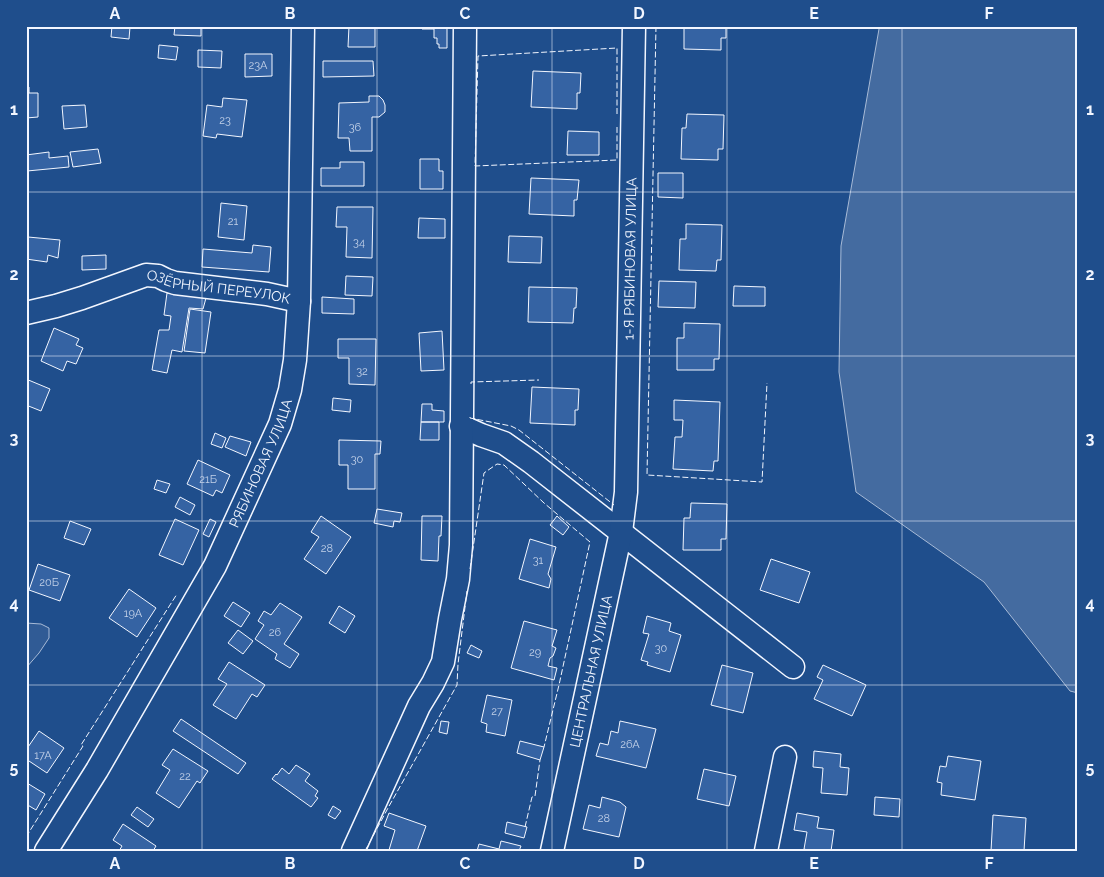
<svg xmlns="http://www.w3.org/2000/svg" width="1104" height="877" font-family="Raleway,sans-serif">
<style>
.green{fill:#305b95;stroke:#a8bbd7}
.water{fill:#446ba0;stroke:#a8bbd7}
.building{fill:#3563a3;stroke:#f2f6ff}
.lines{fill:none;stroke-linecap:round;stroke-linejoin:round}
.minor-casing{stroke:#f2f6ff;stroke-width:25}
.minor{stroke:#1f4e8c;stroke-width:22}
.fence{stroke:#f2f6ff;stroke-width:1;stroke-dasharray:6 2.5;stroke-linecap:butt}
.grid{fill:none;stroke:#f2f6ff;stroke-width:1;stroke-opacity:0.55}
.labels{text-anchor:middle;dominant-baseline:central;stroke-width:4;stroke-linejoin:round;paint-order:stroke}
.number-label{font-size:11px;fill:#c3d1e8}
.street-label{font-size:14px;fill:#f2f6ff;stroke:#1f4e8c}
.neatline{fill:none;stroke:#f2f6ff;stroke-width:2}
.grid-label{font-size:16px;text-anchor:middle;font-weight:bold;fill:#f2f6ff}
</style>
<rect width="100%" height="100%" fill="#1f4e8c"/>
<path class="green" d="M26,623L41,624L49,628V638L39,653L26,668Z"/>
<path class="water" d="M881,26H1078V693L1070,691L984,582L856,492L839,372L841,246L879,29Z"/>
<path class="building" d="M112,26L130,27L129,39L111,37Z
M175,26H201V36L174,35Z
M349,26H375V47H348Z
M422,26H447V48H439V44H437V38H434V29H422Z
M684,26H726V38H721V50L684,49Z
M159,45L178,47L176,60L158,58Z
M198,50L222,51L221,68L198,67Z
M245,54H272V76L245,77Z
M323,61H373L374,76L323,77Z
M533,71L581,73L580,93H577V109L531,107Z
M26,87H29V93H38V117L26,118Z
M369,96H379L383,100L385,105V112L379,117H372V151H350L349,138H338L339,103L369,102Z
M223,98L247,100L242,137L217,134L216,138L203,136L207,105L222,107Z
M85,105L87,127L64,129L62,106Z
M687,114L724,115L723,149H718V160L681,159L682,128H686Z
M568,131L599,132V155H567Z
M98,149L101,163L73,167L70,152Z
M49,152V158L68,156L69,167L27,171L26,155Z
M420,159H439V171H443V189H420Z
M340,162H364V186H321V168H340Z
M658,173H683V198L658,197Z
M531,178L579,180L577,200H574V216L529,214Z
M221,203L247,206L244,240L218,237Z
M337,207H373L372,258L346,257L347,227H336Z
M419,218L445,219V238H418Z
M686,224L722,225L721,260H717L716,271L679,270L680,239H686Z
M509,236L542,237L541,263L508,262Z
M28,237L60,240L58,258L48,255L47,262L26,259Z
M253,245L271,247L269,272L202,267L203,249L252,253Z
M106,255V269L82,270V256Z
M346,276L373,277L372,296L345,295Z
M659,281L696,282L695,308L658,307Z
M734,286L765,287V306H733Z
M529,287L577,288L576,308H574L573,323L528,322Z
M167,293L206,298L203,309L189,308L182,352L172,350L167,373L152,370L159,330H169L171,316L164,315Z
M322,297L354,299V314L322,313Z
M190,309L211,312L205,353L184,351Z
M684,323L720,324L719,359H714V370H677V338H684Z
M54,328L79,339L76,345L83,348L76,364L67,361L63,371L41,361Z
M442,331L444,370L421,371L419,333Z
M338,339H376L375,385L349,384V358H338Z
M26,379L50,389L41,411L26,405Z
M532,387L579,389L578,410H575V425L530,423Z
M333,398L351,400L350,412L332,410Z
M674,400L720,402L718,461H714L713,471L673,469L675,437H682L683,420H674Z
M422,404H432V410L444,411V422H421Z
M421,422H439V440H420Z
M215,433L226,438L222,448L211,444Z
M230,436L251,442L246,456L225,447Z
M339,440L381,441L380,454H375V489H348V465H339Z
M198,460L230,475L222,493L216,490L213,496L187,484Z
M157,480L170,484L166,493L154,489Z
M180,497L195,505L190,515L175,507Z
M691,503L727,504L726,539H721V550H683L684,518H690Z
M377,509L402,513L400,522L394,521L393,527L374,523Z
M321,516L351,537L326,574L304,559L319,537L311,532Z
M422,516H442L441,536H439L438,561L421,560Z
M557,516L569,527L563,535L550,525Z
M175,519L199,530L183,565L159,555Z
M210,519L216,522L209,537L203,534Z
M70,521L91,529L84,545L64,538Z
M530,539L556,547L548,574L551,579L549,588L519,579Z
M771,559L810,572L799,603L760,590Z
M38,564L70,575L60,601L29,590Z
M129,589L156,608L137,637L109,618Z
M233,602L250,613L241,627L224,616Z
M280,603L302,617L284,644L299,654L290,668L275,659L277,654L255,639L264,625L258,621L264,611L271,615Z
M339,606L355,616L345,633L329,623Z
M647,616L671,623L669,631L681,635L670,672L647,665L648,662L641,660L649,634L643,633Z
M524,621L557,630L552,646L556,648L553,656L550,658L548,666L557,668L554,680L511,668Z
M238,630L253,641L243,654L228,643Z
M471,645L482,651L479,658L467,653Z
M229,662L265,685L257,697L252,694L236,719L213,705L227,684L218,679Z
M722,665L753,673L743,713L711,705Z
M823,665L866,685L852,716L814,699L823,680L817,677Z
M487,695L512,700L505,736L486,732L487,724L481,722Z
M181,719L246,763L238,774L173,731Z
M441,721L449,722L447,734L439,732Z
M620,721L656,729L646,768L596,756L600,743L608,745L611,731L618,733Z
M39,731L64,748L47,773L26,759V750Z
M520,741L544,747L540,760L517,753Z
M173,749L208,771L200,783L197,781L179,808L156,793L170,770L162,765Z
M814,751L841,754L840,767L849,768L847,795L821,793L823,768L813,767Z
M948,756L981,761L975,800L941,795L942,783L937,782L940,766L946,767Z
M296,765L310,774L305,781L318,791L315,796L318,798L311,807L272,779L276,774L277,775L282,768L289,774Z
M704,769L736,776L729,806L697,799Z
M27,783L45,794L36,810L26,804Z
M602,797L620,802L626,807L619,837L583,829L589,805L600,808Z
M875,797L900,799L899,817L874,815Z
M333,806L341,811L335,819L328,815Z
M137,807L154,819L148,827L131,815Z
M389,813L426,826L417,851H391L389,850L395,830L384,826Z
M797,813L819,817L817,828L834,830L831,851H811L804,849L807,832L794,830Z
M993,815L1026,818L1024,851H991Z
M507,822L527,827L524,838L505,833Z
M123,824L156,846L153,851H119L122,846L113,840Z
M501,841L521,846L519,851H477L479,844L499,849Z"/>
<g class="lines">
<defs>
<g id="minor">
<path id="s1" d="M26,313L56,306L82,298L146,275L158,276L166,280L175,283L267,294L299,301"/>
<path d="M461,426L481,435L504,443L531,462L793,667"/>
<path id="s2" d="M46,851L97,770L215,566L280,424L290,390L295,360L299,301L303,26"/>
<path d="M353,851L419,706L433,683L443,662L450,619L458,579L461,545L465,26"/>
<path id="s3" d="M552,851L621,532L626,492L634,26"/>
<path d="M766,851L785,757"/>
</g>
</defs>
<use href="#minor" class="minor-casing"/>
<use href="#minor" class="minor"/>
<path class="fence" d="M656,26L647,475L762,482L767,383
M617,114V48L478,56L475,166L617,160V127
M471,384V382L539,380
M470,417V418L511,426L519,430L614,505
M470,569L484,473L497,464L504,465L544,503L590,542L559,685L544,747
M525,827L532,797L535,796L540,760
M26,837L83,746L81,745L177,594
M365,851L388,808L457,685L458,664L467,591"/>
</g>
<path class="grid" d="M202,26V851M377,26V851M552,26V851M727,26V851M902,26V851M26,192H1078M26,356H1078M26,521H1078M26,685H1078"/>
<g class="labels">
<g class="number-label">
<text x="258" y="65">23А</text>
<text x="225" y="120">23</text>
<text x="355" y="127">36</text>
<text x="233" y="221">21</text>
<text x="359" y="242">34</text>
<text x="362" y="371">32</text>
<text x="357" y="459">30</text>
<text x="208" y="479">21Б</text>
<text x="327" y="548">28</text>
<text x="538" y="560">31</text>
<text x="49" y="582">20Б</text>
<text x="133" y="613">19А</text>
<text x="275" y="632">26</text>
<text x="661" y="648">30</text>
<text x="535" y="652">29</text>
<text x="497" y="711">27</text>
<text x="630" y="744">26А</text>
<text x="43" y="755">17А</text>
<text x="185" y="776">22</text>
<text x="604" y="818">28</text>
</g>
<g class="street-label">
<text stroke="none"><textPath href="#s3" startOffset="600">1-Я РЯБИНОВАЯ УЛИЦА</textPath></text>
<text stroke="none"><textPath href="#s1" startOffset="200">ОЗЁРНЫЙ ПЕРЕУЛОК</textPath></text>
<text stroke="none"><textPath href="#s2" startOffset="444">РЯБИНОВАЯ УЛИЦА</textPath></text>
<text stroke="none"><textPath href="#s3" startOffset="184">ЦЕНТРАЛЬНАЯ УЛИЦА</textPath></text>
</g>
</g>
<rect width="1104" height="877" fill="none" stroke="#1f4e8c" stroke-width="55"/>
<rect x="28" y="28" width="1048" height="822" class="neatline"/>
<g class="grid-label">
<text x="115" y="19">A</text>
<text x="290" y="19">B</text>
<text x="465" y="19">C</text>
<text x="639" y="19">D</text>
<text x="814" y="19">E</text>
<text x="989" y="19">F</text>
<text x="14" y="115">1</text>
<text x="1090" y="115">1</text>
<text x="14" y="280">2</text>
<text x="1090" y="280">2</text>
<text x="14" y="444">3</text>
<text x="1090" y="444">3</text>
<text x="14" y="609">4</text>
<text x="1090" y="609">4</text>
<text x="14" y="773">5</text>
<text x="1090" y="773">5</text>
<text x="115" y="869">A</text>
<text x="290" y="869">B</text>
<text x="465" y="869">C</text>
<text x="639" y="869">D</text>
<text x="814" y="869">E</text>
<text x="989" y="869">F</text>
</g>
</svg>
